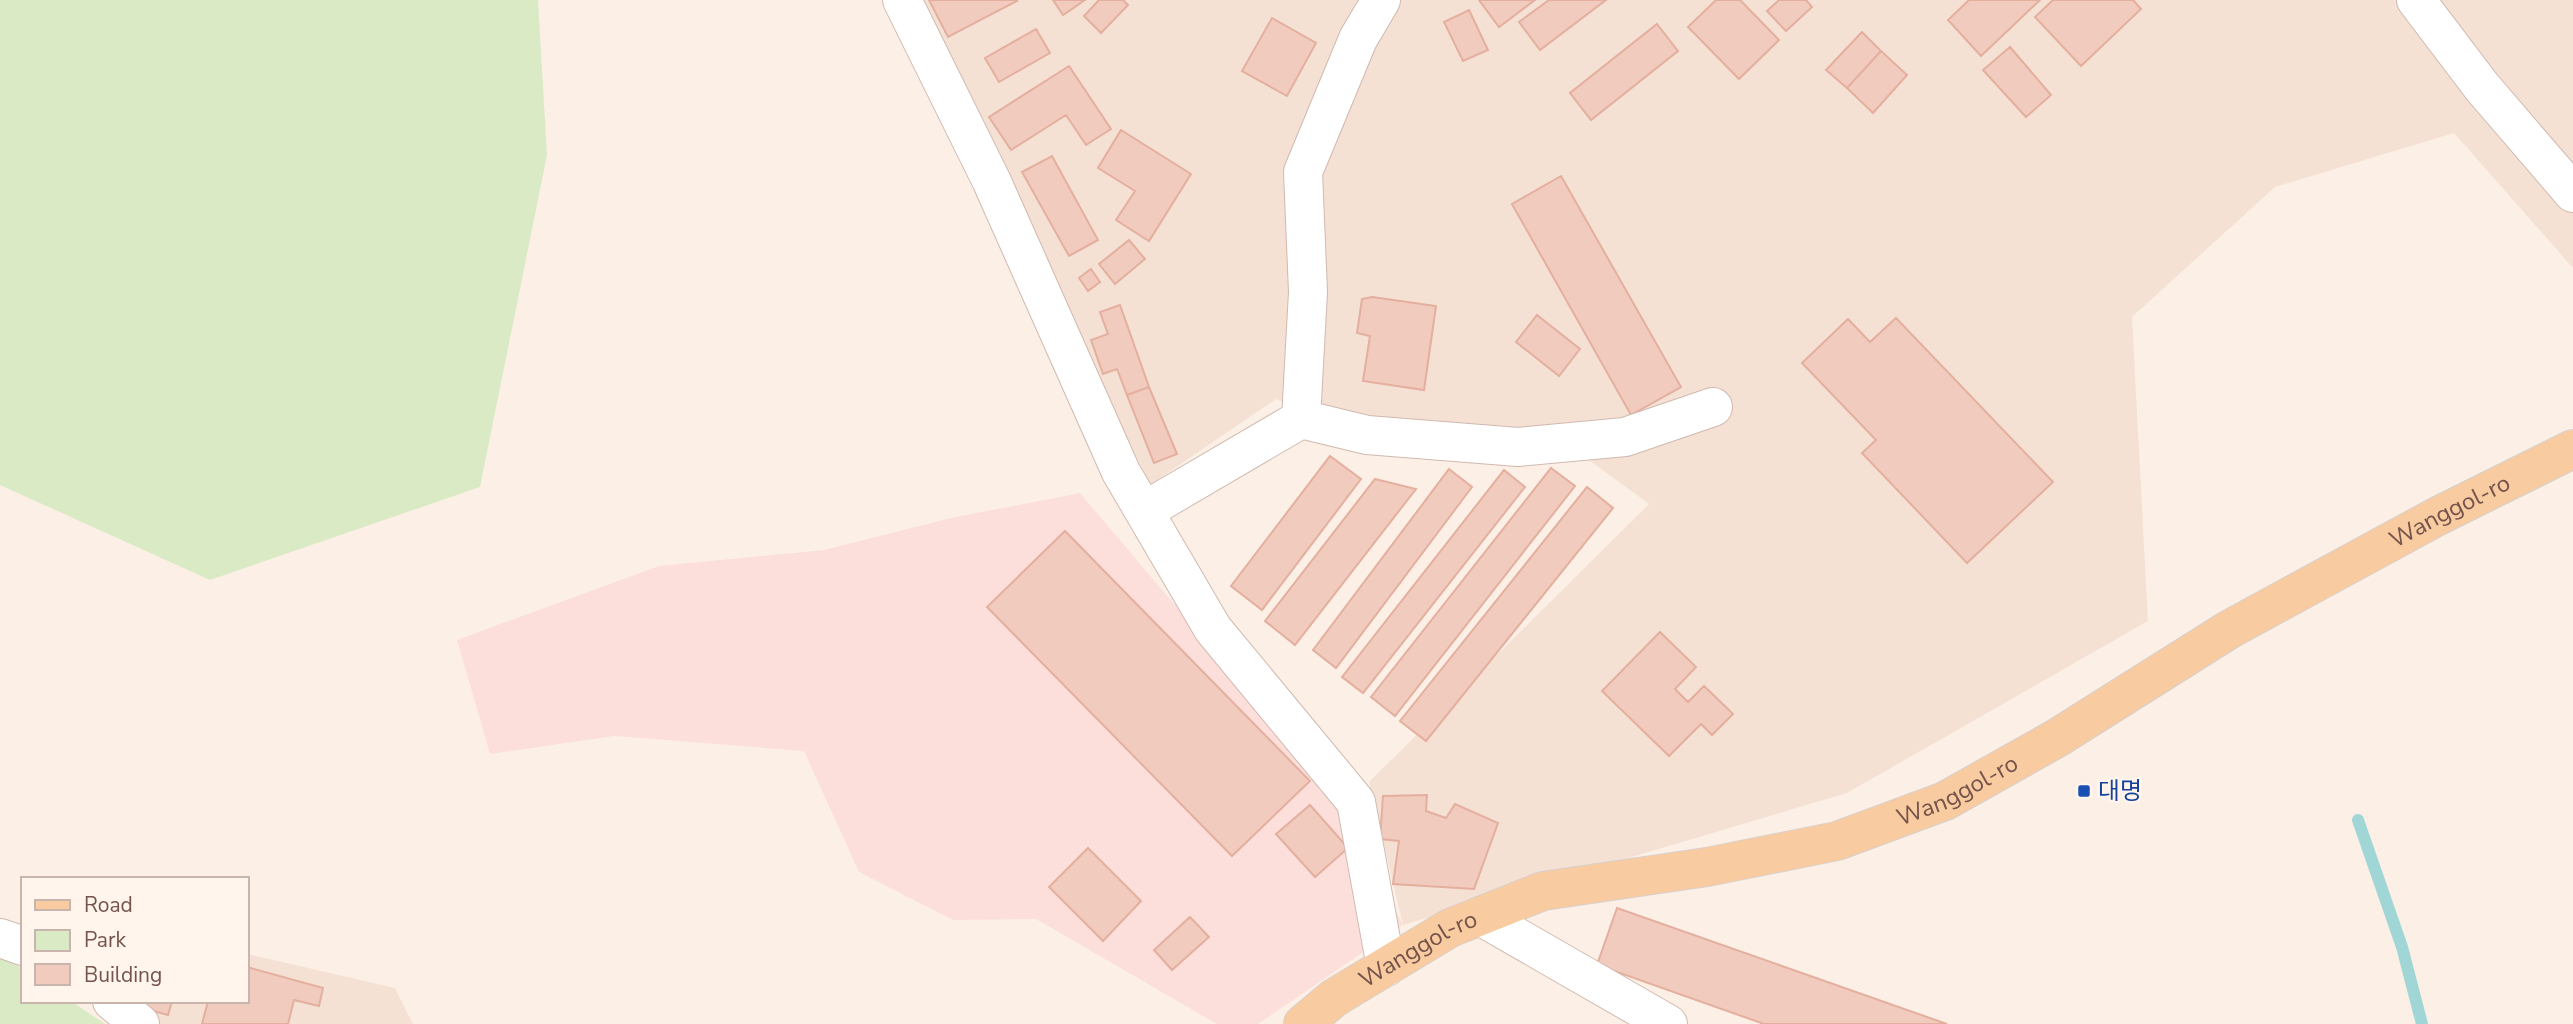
<svg xmlns="http://www.w3.org/2000/svg" width="2573" height="1024" font-family="'Nunito Sans','Noto Sans KR',sans-serif">
<style>
.residential{fill:#f4e1d4}
.commercial{fill:#fcdfda}
.green{fill:#d9eac4}
.lines{fill:none;stroke-linecap:round;stroke-linejoin:round}
.stream{stroke:#a1d6d7;stroke-width:12}
.building{fill:#f1cbbe;stroke:#e4af9e;stroke-width:2}
.minor-casing{stroke:#d0b9af;stroke-width:40}
.major-casing{stroke:#d8cfcd;stroke-width:40}
.minor{stroke:#fff;stroke-width:38}
.major{stroke:#f9cba0;stroke-width:38}
.transit-dot{fill:#1a4fb4;stroke:#fff5ec;stroke-width:2.5}
.labels{text-anchor:middle;dominant-baseline:central;stroke-width:5;stroke-linejoin:round;paint-order:stroke}
.street-label{font-size:24px;fill:#75544b;stroke:#fff5ec}
.transit-label{font-size:24px;fill:#164399;stroke:#fff5ec;text-anchor:start}
</style>
<rect width="100%" height="100%" fill="#fcf0e6"/>
<path class="residential" d="M918,0H2573V268L2454,133L2275,187L2132,317L2148,621L1847,793L1403,925L1369,782L1649,504L1582,455L1367,435L1276,399L1150,485Z
M247,954L395,988L413,1024H160L128,1001H247Z"/>
<path class="commercial" d="M1080,493L1340,800L1403,925L1258,1024H1217L1036,919L953,920L859,872L804,751L614,736L490,754L457,640L659,566L824,550L951,518Z"/>
<path class="green" d="M0,0H538L547,155L480,487L210,580L0,485Z
M0,957L23,968V1001H71L105,1024H0Z"/>
<g class="lines">
<path class="stream" d="M2358,820L2402,947L2422,1024"/>
</g>
<path class="building" d="M929,0H1016L1017,1L948,37Z
M1053,0H1085L1063,15Z
M1099,0H1123L1128,5L1101,33L1084,16Z
M1479,0H1535L1499,27Z
M1549,0H1606L1540,50L1519,22Z
M1716,0H1740L1779,40L1739,79L1688,27Z
M1779,0H1806L1812,7L1786,31L1767,11Z
M1969,0H2040L1981,56L1948,20Z
M2053,0H2133L2141,9L2081,66L2035,17Z
M1469,10L1488,50L1463,61L1444,22Z
M1272,18L1316,43L1287,96L1242,71Z
M1657,24L1678,51L1591,120L1570,93Z
M1036,29L1050,53L999,82L985,58Z
M1862,32L1881,51L1847,88L1826,70Z
M2010,47L2051,95L2026,117L1983,70Z
M1881,51L1907,75L1873,113L1847,88Z
M1069,66L1111,129L1086,145L1066,115L1011,150L989,117Z
M1121,130L1191,174L1149,241L1116,220L1135,191L1098,168Z
M1052,156L1098,240L1069,256L1022,172Z
M1561,176L1681,387L1631,415L1512,204Z
M1129,240L1145,259L1115,284L1099,264Z
M1091,269L1100,282L1088,291L1079,278Z
M1372,297L1436,306L1424,390L1363,381L1370,336L1357,333L1362,299Z
M1120,305L1149,387L1127,395L1117,369L1103,374L1091,340L1108,334L1100,312Z
M1537,315L1580,349L1559,376L1516,342Z
M1896,318L2053,482L1967,563L1862,453L1876,440L1802,363L1848,319L1870,342Z
M1149,387L1177,454L1154,463L1127,395Z
M1330,456L1361,479L1262,610L1231,586Z
M1551,468L1575,486L1395,716L1371,697Z
M1449,469L1472,487L1336,668L1313,650Z
M1504,470L1525,487L1363,693L1342,677Z
M1375,479L1416,489L1295,645L1265,621Z
M1587,487L1613,508L1426,741L1400,721Z
M1065,531L1310,781L1232,856L987,607Z
M1660,632L1696,667L1675,689L1688,702L1704,686L1733,714L1712,735L1701,724L1669,756L1602,691Z
M1427,795L1426,811L1446,818L1455,804L1498,823L1474,889L1393,884L1399,841L1380,839L1383,796Z
M1310,805L1348,848L1315,877L1276,834Z
M1088,848L1141,901L1103,941L1049,887Z
M1617,908L1947,1024H1764L1597,965Z
M1190,917L1209,937L1172,970L1154,950Z
M247,967L323,988L319,1006L294,1000L288,1024H202L208,1001H247Z
M136,1001H172L168,1015L135,1006Z"/>
<g class="lines">
<defs>
<path id="minor" d="M902,0L992,182L1121,472L1213,629L1356,802L1386,967
M2416,0L2482,87L2573,193
M1301,419L1308,292L1303,172L1358,39L1381,0
M1144,511L1301,419L1367,435L1518,447L1625,437L1713,407
M1480,916L1668,1024
M0,938L23,946
M112,1001L140,1024"/>
<g id="major">
<path id="s1" d="M1303,1024L1334,998L1450,928L1543,891L1707,867L1837,841L1945,801L2057,738L2230,629L2438,516L2573,449"/>
</g>
</defs>
<use href="#minor" class="minor-casing"/>
<use href="#major" class="major-casing"/>
<use href="#minor" class="minor"/>
<use href="#major" class="major"/>
</g>
<rect class="transit-dot" x="2077" y="784" width="14" height="14" rx="3.5"/>
<g class="labels">
<g class="street-label">
<text stroke="none"><textPath href="#s1" startOffset="1272">Wanggol-ro</textPath></text>
<text stroke="none"><textPath href="#s1" startOffset="705">Wanggol-ro</textPath></text>
<text stroke="none"><textPath href="#s1" startOffset="138">Wanggol-ro</textPath></text>
</g>
<g class="transit-label">
<text x="2098" y="791">대명</text>
</g>
</g>
<rect x="21" y="877" width="228" height="126" fill="#fff5ec" stroke="#c8b5ac" stroke-width="2"/>
<rect x="35" y="900" width="35" height="10" fill="#f9cba0" stroke="#c8b5ac" stroke-width="2"/>
<text x="84" y="912" font-size="21" fill="#75544b">Road</text>
<rect x="35" y="930" width="35" height="21" fill="#d9eac4" stroke="#c8b5ac" stroke-width="2"/>
<text x="84" y="947" font-size="21" fill="#75544b">Park</text>
<rect x="35" y="964" width="35" height="21" fill="#f1cbbe" stroke="#c8b5ac" stroke-width="2"/>
<text x="84" y="982" font-size="21" fill="#75544b">Building</text>
</svg>
